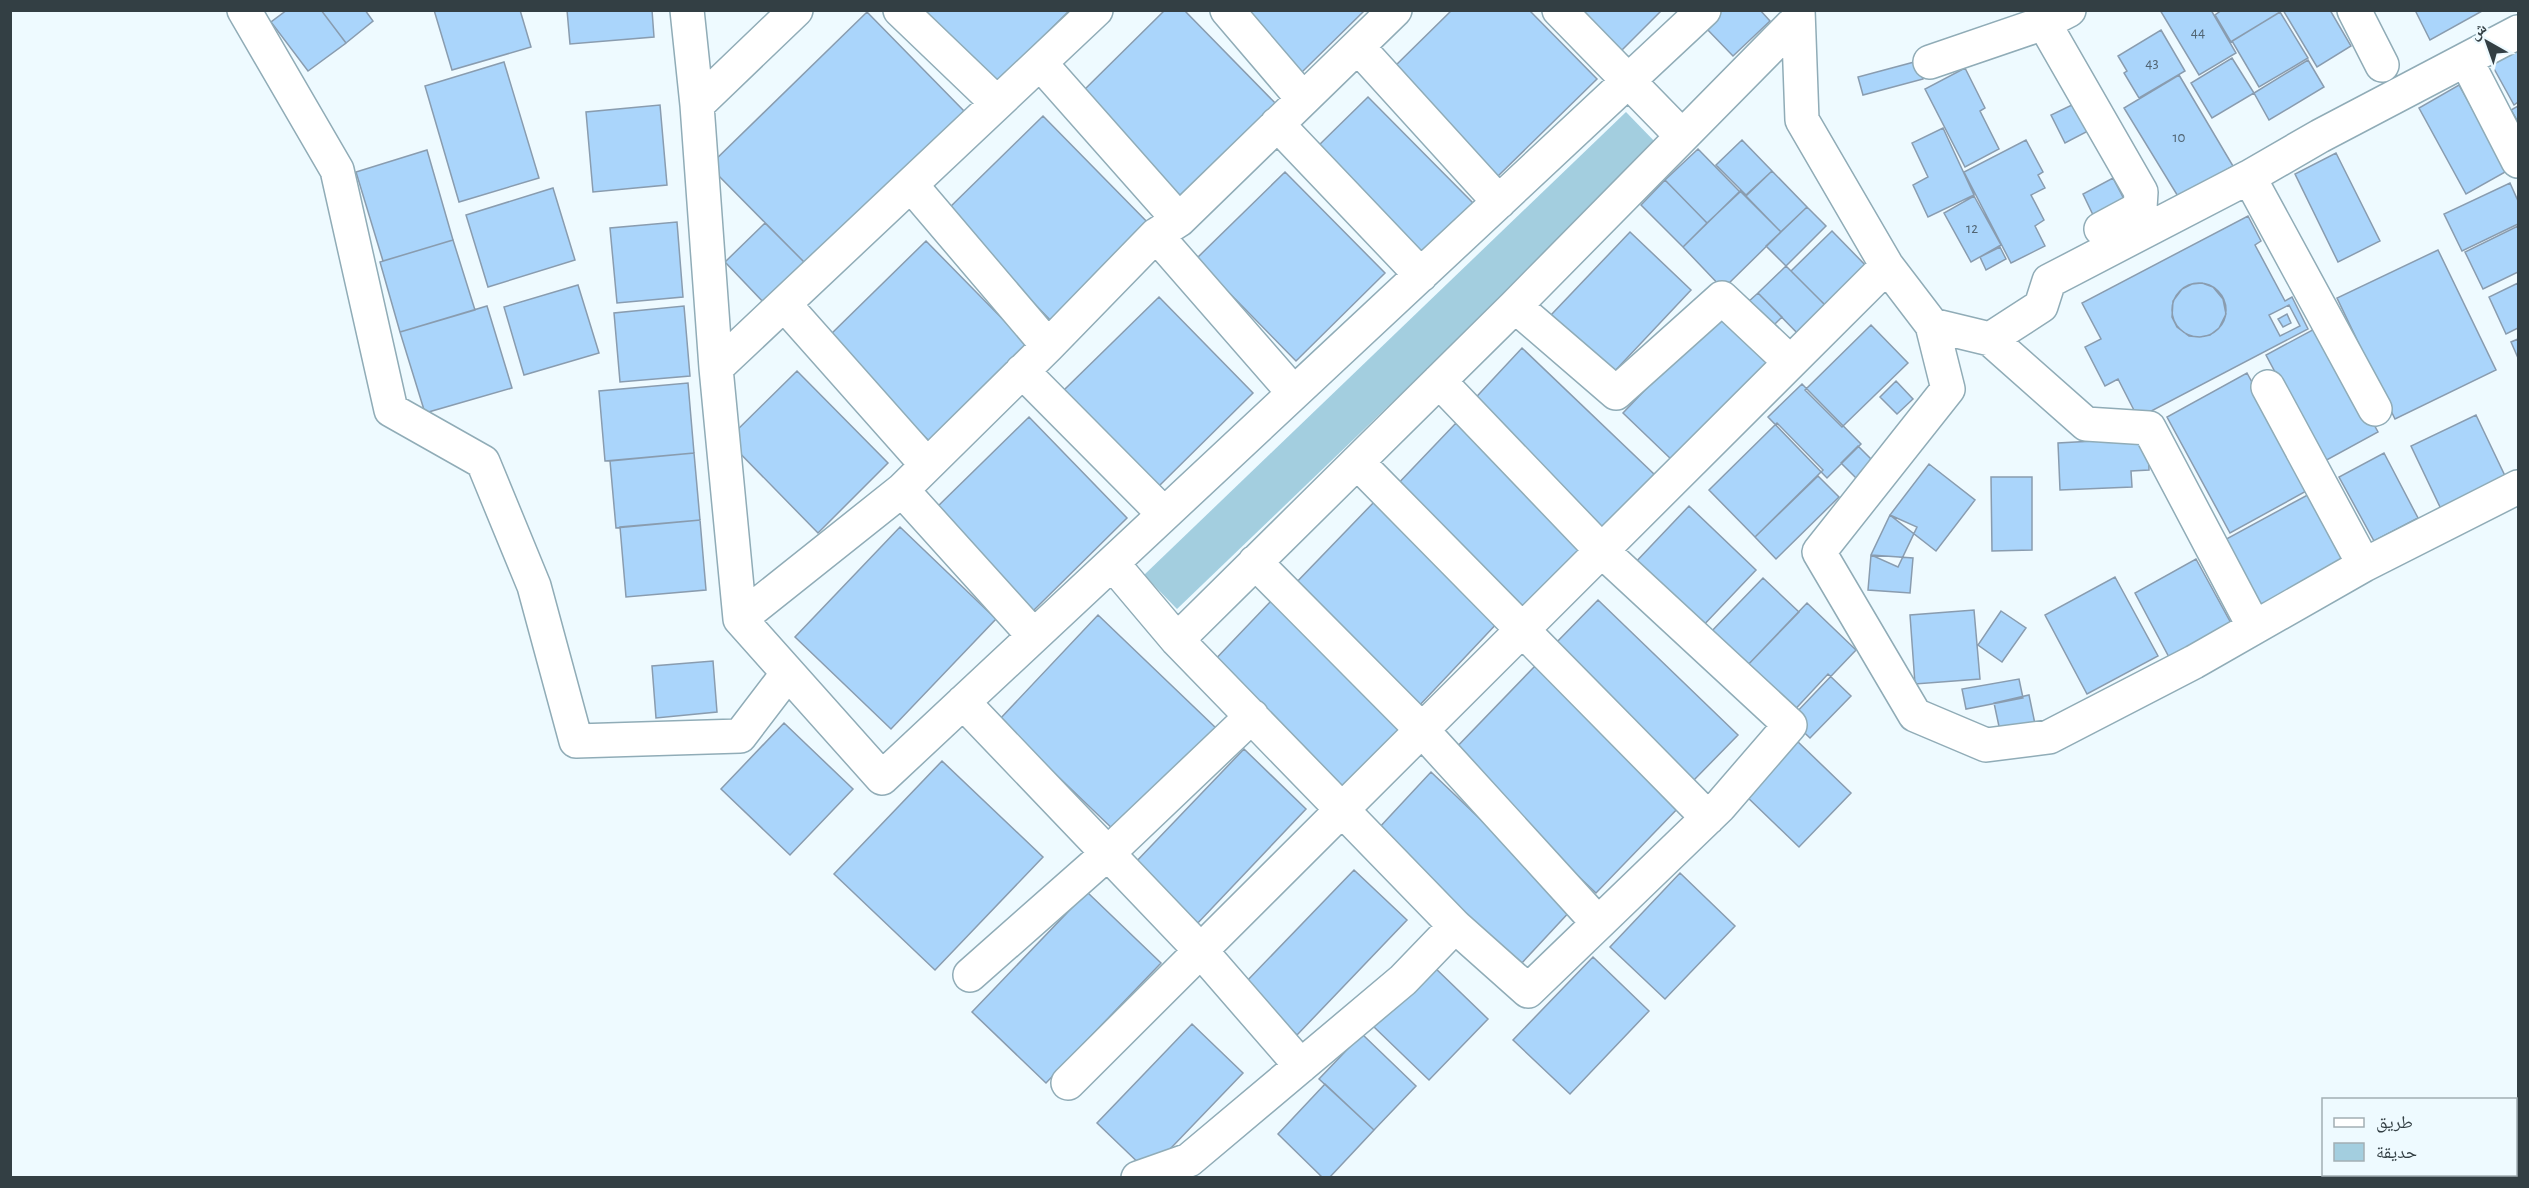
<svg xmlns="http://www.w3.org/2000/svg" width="2529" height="1188" font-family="'Alegreya Sans','Noto Naskh Arabic',sans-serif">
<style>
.green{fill:#a3cedf}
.building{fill:#aad5fb;stroke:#899caf;stroke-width:1.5;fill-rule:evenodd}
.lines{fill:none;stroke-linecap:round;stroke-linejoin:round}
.street-casing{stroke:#90acb7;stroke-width:36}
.street{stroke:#fff;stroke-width:33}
.labels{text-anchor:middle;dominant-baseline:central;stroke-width:6;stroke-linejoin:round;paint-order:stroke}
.number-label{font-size:15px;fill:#516472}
</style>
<rect width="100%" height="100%" fill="#eefaff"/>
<path class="green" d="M1626,112L1659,146L1177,609L1144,575Z"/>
<path class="building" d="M287,10H321L346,43L308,71L271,22Z
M321,10H365L373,21L346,43Z
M434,10H520L531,47L452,70Z
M567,10H652L654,37L570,44Z
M922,10H1070L995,84Z
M1165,10H1184L1280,108L1183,203L1078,96Z
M1236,10H1365L1299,75Z
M1452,10H1529L1597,79L1496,178L1391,70Z
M1578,10H1662L1620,52Z
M1722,10H1760L1770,21L1733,56L1705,27Z
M2160,10H2211L2236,53L2199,75Z
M2222,10H2279L2280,12L2231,42L2215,15Z
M2283,10H2330L2351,46L2317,67Z
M2415,10H2484L2430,40Z
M867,12L964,111L807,265L709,166Z
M2280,12L2308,58L2259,87L2232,41Z
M2161,30L2185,71L2139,98L2124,73L2127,71L2118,56Z
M2518,50V102L2514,105L2492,65Z
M2232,58L2254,93L2212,118L2191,83Z
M2308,60L2324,87L2269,120L2254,93Z
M1918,61L1923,79L1863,95L1858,77Z
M504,62L539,178L459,202L425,86Z
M1965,68L1985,108L1980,111L1999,149L1965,167L1925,89Z
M2179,75L2233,166L2179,198L2124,108Z
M2459,85L2507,171L2466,194L2419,108Z
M1368,97L1474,204L1421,256L1315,149Z
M2076,103L2090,130L2065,143L2051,115Z
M660,105L667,185L593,192L586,112Z
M2518,106V122L2511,110Z
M1043,116L1154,229L1056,326L945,212Z
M1943,128L1974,195L1928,217L1913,185L1928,177L1912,143Z
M1742,140L1772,171L1746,195L1716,165Z
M2026,140L2043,172L2038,175L2045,188L2031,195L2044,220L2035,226L2045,246L2011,263L1964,172Z
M1698,149L1740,192L1707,223L1665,180Z
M427,150L453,240L383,261L356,172Z
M2336,153L2380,241L2338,262L2295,174Z
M1772,171L1807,207L1781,232L1746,196Z
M1285,172L1385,273L1296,361L1196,259Z
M2113,178L2125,201L2094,217L2083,194Z
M1665,180L1707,223L1683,247L1641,205Z
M2510,183L2518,201V224L2462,251L2444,214Z
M553,188L575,260L488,287L466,215Z
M1740,191L1781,232L1723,289L1683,247Z
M1974,196L2001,245L1971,262L1944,213Z
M1807,207L1826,226L1786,266L1766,246Z
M2248,216L2261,241L2255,245L2285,301L2292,297L2308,329L2138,418L2118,379L2105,386L2085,347L2101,339L2082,303ZM2202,283L2213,287L2223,299L2226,314L2219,328L2210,335L2200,337L2189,336L2177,327L2172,317L2173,301L2182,289L2192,284Z
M677,222L683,297L617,303L610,228Z
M765,223L807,265L766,305L725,262Z
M2518,226V272L2483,289L2465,252Z
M1832,231L1871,271L1831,311L1791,271Z
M1630,232L1691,290L1612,374L1551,315Z
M453,240L475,310L400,332L380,262Z
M926,241L1031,348L933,445L827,338Z
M2000,247L2006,259L1986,270L1980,257Z
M2438,250L2496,370L2395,419L2337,298Z
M1786,266L1831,311L1803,339L1758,293Z
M2172 310a27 27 0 1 1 54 0a27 27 0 1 1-54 0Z
M2518,283V328L2506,334L2489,297Z
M578,285L599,353L524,375L504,307Z
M1758,293L1782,317L1771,328L1747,303Z
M1159,297L1253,393L1159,486L1064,390Z
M2289,305L2300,326L2280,336L2269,315Z
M487,306L512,388L425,413L400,332Z
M684,306L690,376L620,382L614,313Z
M1718,313L1769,361L1673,461L1623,413Z
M2287,314L2291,323L2283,327L2278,319Z
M1871,325L1908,363L1842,427L1805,390Z
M2320,326L2378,432L2323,462L2266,355Z
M2518,339V358L2511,342Z
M1522,348L1655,475L1599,533L1467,407Z
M797,371L888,463L818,533L727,440Z
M2247,373L2310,489L2230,533L2167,417Z
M1896,381L1913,399L1897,414L1880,397Z
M688,383L694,453L605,461L599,391Z
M1802,384L1861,444L1827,478L1768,417Z
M2476,415L2506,478L2441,509L2411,446Z
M1029,417L1127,518L1033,611L934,510Z
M1456,423L1586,547L1522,613L1393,489Z
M1777,423L1823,470L1755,537L1709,490Z
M2148,438L2149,470L2131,471L2132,487L2060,490L2058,443Z
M1858,446L1873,461L1856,478L1841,463Z
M694,453L700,520L616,528L610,461Z
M2384,453L2418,518L2374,541L2339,477Z
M1929,464L1975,500L1936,551L1890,515Z
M1818,476L1839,497L1776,559L1755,537Z
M1991,477H2032V550L1992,551Z
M2315,491L2352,559L2256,611L2219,543Z
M1376,500L1501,619L1418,707L1292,587Z
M1689,506L1756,570L1699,630L1632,566Z
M1890,515L1917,527L1898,567L1871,555Z
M700,520L706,590L626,597L620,527Z
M900,527L996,619L891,729L795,637Z
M1871,555L1913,558L1910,593L1868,590Z
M2196,559L2232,625L2170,659L2135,593Z
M2115,577L2158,656L2087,694L2045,615Z
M1763,578L1799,612L1744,669L1708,635Z
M1598,600L1738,735L1694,780L1553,646Z
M1271,601L1406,731L1345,796L1209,666Z
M1807,603L1856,650L1793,716L1744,669Z
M1974,610L1980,679L1915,684L1910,615Z
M2001,611L2026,628L2002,662L1978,645Z
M1098,615L1217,729L1117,833L999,720Z
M713,661L717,712L656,718L652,666Z
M1535,666L1681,805L1596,893L1450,754Z
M1828,674L1851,696L1810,738L1788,717Z
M2019,679L2023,698L1966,709L1962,689Z
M2029,695L2035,724L2000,731L1994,703Z
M784,723L853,789L790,855L721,789Z
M1796,740L1851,793L1799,847L1744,794Z
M1244,749L1306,809L1195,926L1132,866Z
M942,761L1043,857L935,970L834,874Z
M1431,772L1573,908L1520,965L1378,829Z
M1354,870L1407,920L1297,1035L1244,984Z
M1680,873L1735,926L1665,999L1610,947Z
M1087,892L1161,963L1046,1083L972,1012Z
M1593,957L1649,1011L1570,1094L1513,1040Z
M1432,965L1488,1019L1429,1080L1373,1026Z
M1192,1024L1243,1073L1148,1172L1097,1123Z
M1362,1034L1416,1086L1374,1130L1319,1079Z
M1325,1084L1374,1130L1329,1178H1323L1278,1134Z"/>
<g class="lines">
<defs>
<path id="street" d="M244,10L337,170L391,410L483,462L534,586L576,741L740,736L788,673
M687,10L697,105L716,368L740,619L882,778L1704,10
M900,10L997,103
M1227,10L1303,99
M1559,10L1682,136
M1798,10L1802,120L1887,266L1932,325L1948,389L1819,552L1915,715L1986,745L2049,737L2194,662L2364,565L2518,487
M2045,10L2044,23L2141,192L2140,208L2101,229
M2354,10L2382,65
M1358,47L1499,202
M2466,60L2518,161
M1930,62L2044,23L2069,10
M1040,63L1179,220
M697,105L796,10
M1277,124L1421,275
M2249,177L2320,136L2518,32
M911,185L1048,346
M1156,235L1294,393
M784,304L926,464
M1515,306L1616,393L1722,298L1790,362
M1932,325L1990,339L2041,306L2049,281L2249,177L2375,409
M1990,339L2086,424L2149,428L2254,627
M716,368L1096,10
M1022,371L1164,514
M2268,387L2364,565
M1357,462L1708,818
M902,490L1034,636
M1255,562L1421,729L1598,923
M1112,563L1177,640L1455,926L1528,991L1720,806L1790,725L1601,550L1439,381
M740,619L902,490L1048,346L1156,235L1179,220L1395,10
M1177,640L1515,306L1797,20
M963,702L1201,951L1301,1066
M970,975L1107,854L1252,716
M1068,1083L1887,266
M1138,1178L1189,1160L1403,980L1455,926"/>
</defs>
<use href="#street" class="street-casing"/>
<use href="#street" class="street"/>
</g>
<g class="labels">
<g class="number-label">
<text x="2198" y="32">44</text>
<text x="2152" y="63">43</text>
<text x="2179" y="137">10</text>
<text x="1972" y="228">12</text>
</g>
</g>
<rect width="2529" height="1188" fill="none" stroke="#333f44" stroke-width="24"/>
<rect x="2322" y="1098" width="195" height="78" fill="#eefaff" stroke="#a3afb4" stroke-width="1.5"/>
<rect x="2334" y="1118" width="30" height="9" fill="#ffffff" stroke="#a3afb4" stroke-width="1.5"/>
<text x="2376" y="1128" font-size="18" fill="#333f44">طريق</text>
<rect x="2334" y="1143" width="30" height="18" fill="#a3cedf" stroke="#a3afb4" stroke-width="1.5"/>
<text x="2376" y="1158" font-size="18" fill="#333f44">حديقة</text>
<g transform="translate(2487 42) rotate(320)" stroke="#eefaff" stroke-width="4.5" paint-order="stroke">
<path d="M0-4.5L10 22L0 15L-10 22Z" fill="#333f44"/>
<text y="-9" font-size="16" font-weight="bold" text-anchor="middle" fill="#333f44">ش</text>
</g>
</svg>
